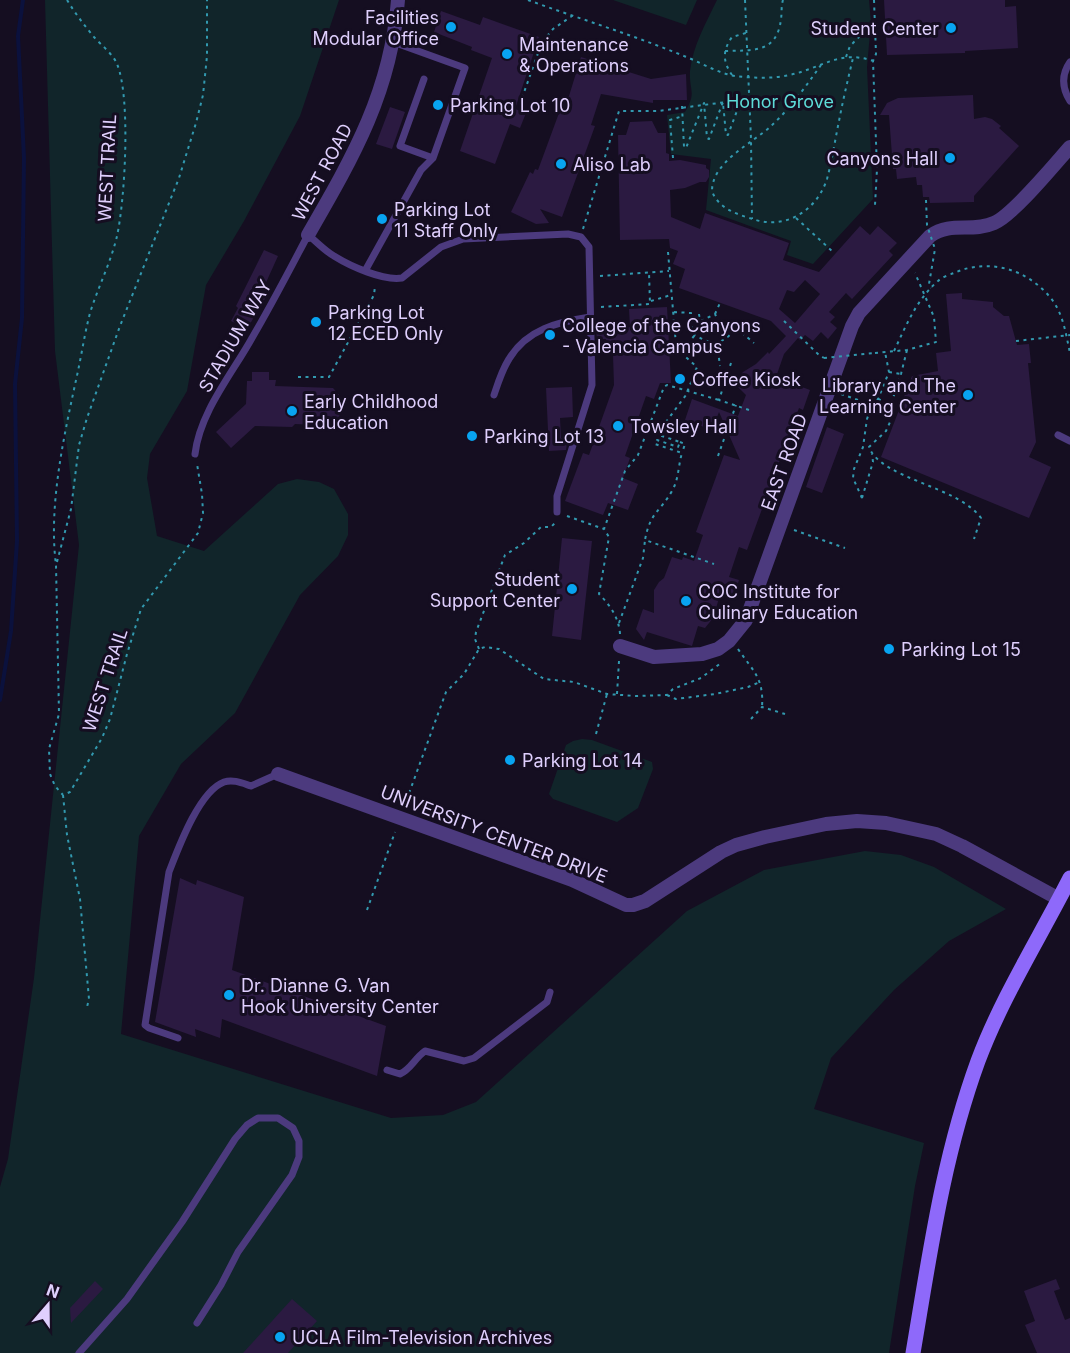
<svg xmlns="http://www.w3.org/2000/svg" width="1070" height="1353" font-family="Inter,sans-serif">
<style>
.green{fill:#11252a}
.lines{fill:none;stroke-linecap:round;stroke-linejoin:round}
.stream{stroke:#0b113d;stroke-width:4}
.building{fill:#2b1a41;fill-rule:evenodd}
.path{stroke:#3299af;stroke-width:2;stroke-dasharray:3 4.5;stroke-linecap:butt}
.lane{stroke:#4c3a7e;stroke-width:7}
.street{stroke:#4c3a7e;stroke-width:14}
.secondary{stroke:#8e69fa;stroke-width:15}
.path-bridge{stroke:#3299af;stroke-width:2;stroke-dasharray:3 4.5;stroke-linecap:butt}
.poi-dot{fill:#08a4f1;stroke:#150e21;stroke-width:2}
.labels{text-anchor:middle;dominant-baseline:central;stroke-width:6;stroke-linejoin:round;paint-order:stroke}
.poi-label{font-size:18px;fill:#dfcffd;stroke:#150e21;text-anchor:start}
.park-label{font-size:18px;fill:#5ddbd8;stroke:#150e21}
.street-label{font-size:18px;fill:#dfcffd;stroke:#150e21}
</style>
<rect width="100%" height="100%" fill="#150e21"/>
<path class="green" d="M45,0H339L300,116L244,221L206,285L187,391L150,454L147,478L157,536L204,551L278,484L297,479L319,482L334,489L348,514V535L338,556L300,595L235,713L181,764L139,836L121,1034L391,1118L443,1115L476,1102L687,911L764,870L865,851L901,855L934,867L1006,909L949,941L894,990L831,1058L814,1109L924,1143L915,1186L889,1353H0V1187L8,1159L34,978L79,545L55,351Z
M613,0H697L686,25Z
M717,0H869L871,22L867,67L873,199L813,264L787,255L791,241L706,210L711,159L671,154L667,115L685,112C697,92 689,91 690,71C693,45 706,23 717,0Z
M582,739L592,740L652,762L653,769L638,808L617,822L553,799L549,794L566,745L573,741Z"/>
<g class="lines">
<path class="stream" d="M0,700L11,631L17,541L15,384L22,318L24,158L18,36L23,0"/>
</g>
<path class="building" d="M884,0H1005V7L1016,6L1018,48L965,51V53L887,55Z
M441,11L480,25L483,17L539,37L515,109L526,113L520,128L510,124L495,164L460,151L492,58L471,50L472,47L434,32Z
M581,57L651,79L686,74L687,100H653V103L601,94L591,125L595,126L562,217L540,209L549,223L536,224L511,212L530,172L533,174L535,169L538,170L559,113L554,111L559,100L563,102L565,96H569Z
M973,95L974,119L985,117L992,119L1001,126L999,128L1019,146L974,196V202L930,203L929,197H923L922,185H917L916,177L897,179L896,169H893L889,115H880L887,103L898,98Z
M390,107L405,112L392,149L376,144Z
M652,121L658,133H666V153L669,154V161L680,160L706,165V168L709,170V177L706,182H700L685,188L670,190L671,217L700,229L705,213L789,243L783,260L819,272L860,226L870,235L878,226L897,243L889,251L893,255L852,299L846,293L829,312L835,317L830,322L837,328L828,339L821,332L813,341L805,335L800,340L798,338L784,354L776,377L810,390L803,410L799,408L747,550L739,547L729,577L739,580L733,599L720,595L713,618L705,628L698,626L692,646L647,632L644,640L636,629L643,609L654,613V590L659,582L664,578L672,557L682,560L683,557L694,561L703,535L696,532L724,455L740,460L719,412L712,430L685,420L692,399L738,416L746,395L734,383L743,372L756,364L768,352L769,354L786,336L771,321L679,288L685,269L673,264L678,251L670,248L669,239L620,240L618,135H626L630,122ZM805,280L820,294L795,323L779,309L787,290L794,292Z
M264,250L278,256L264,287L270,290L247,329L231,321L238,308L236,306Z
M962,293V299L993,302V307L1004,316H1009L1017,345L1029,344L1031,363H1028L1036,442L1029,457L1051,467L1029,518L881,457L912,376L938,371L936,353L951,351L946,294Z
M667,307L671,383H660L654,399L646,396L625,456L630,458L623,478L638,484L628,510L608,503L603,515L565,501L583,453L589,455L614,385L613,355H607L606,339H597L596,329L630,327L629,309Z
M252,372H269V380H276L275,386L333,388L340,396L339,426L295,424L292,427L255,426L231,448L216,432L246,404L247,381H252Z
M572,387L573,417L560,418L561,438H568L566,450L549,451L546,388Z
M827,427L844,434L822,493L806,487Z
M562,538L592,541L581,640L552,636Z
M180,878L196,885L197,880L244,897L232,970L386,1026L377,1076L222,1019L220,1038L195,1029L196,1037L155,1022Z
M1056,1279L1060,1289L1054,1291L1065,1320L1070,1318V1353H1037L1025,1325L1035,1321L1024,1291Z
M95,1281L103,1289L71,1323L70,1308Z
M292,1299L317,1321L288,1353H243Z"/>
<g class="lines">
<path class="path" d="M67,0C75,13 84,25 94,37C101,45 113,54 117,64C131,97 125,200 117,236C111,262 98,287 90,313C85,332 82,352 78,371C65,431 48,504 56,565L59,714L49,749L50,774L55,786L63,795L70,792L102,738L110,719L127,654L141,609L198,533L203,513L202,494L197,464
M528,0C580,19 633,35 684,56C700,62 717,73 735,76C752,78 772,79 789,75C820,69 840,49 873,61
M745,0L751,139L752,219
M874,0L876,54L873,61L877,169L875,205
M725,51C752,50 777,54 781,19C782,13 781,6 783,0
M846,57L850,46L864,32H875
M821,65C806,86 790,109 770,127C751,144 712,162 712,191C718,209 739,215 756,220C787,229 817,210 827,179C832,161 835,140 839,121C843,100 848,79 853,58
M732,75C723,62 722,51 732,37L746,33
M522,98L542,42L553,29L572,16
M682,106L684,147L686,148L704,103L707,138L709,139L723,102L726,135H728L741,100
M673,158L670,120L683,116
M796,218L832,251
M583,229L619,111H658L749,99
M668,252L676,345L680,352
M600,276L669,271
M651,301L671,295
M601,307L650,304L649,272
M674,312L691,313V326L695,335C716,348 725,343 739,324
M699,314L700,322L709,331L722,330L729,323
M715,314L720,303
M701,321L715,314L722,330
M784,321L819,355L824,358
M736,328L754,343
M1016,341L1070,335
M717,343L720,366
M907,350L901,374L891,404L890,422L886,431L869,447C881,479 958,486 981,518L974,539
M894,351C906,326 916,300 938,281C942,277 949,275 954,273C990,257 1030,270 1053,301C1064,317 1066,335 1070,353
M875,353L907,350L936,342L934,317L915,273
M731,363L719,400L749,410
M889,372L901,374
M298,377H329L374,295L375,286
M841,394L872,405
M878,399L889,404
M647,431L680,442L678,447L657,440L655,444L682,453C678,466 679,479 672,491C660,512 650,512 645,540L714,564
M657,434L686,395L697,367L680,352L695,335
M680,442L685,444L682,453
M718,456L736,405
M862,498L853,478L854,469L863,447L867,419L872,405L878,399L889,372L885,352
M862,498L873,462L872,454
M567,516L604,529
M794,530L845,548
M57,562L71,509L79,445L87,418L120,326L179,178L196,123L203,95L207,56V0
M619,623L643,558L645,540
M620,634C619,618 610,605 599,594L609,537L604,529L625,471L638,455L664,387L667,385L719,400
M479,649L475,639L476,632L505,555L524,543L541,527H551L557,521
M738,649C753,671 764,678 762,707
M617,694L619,661
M667,695L676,699L715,694L748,687L760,682
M751,719L762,707L785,714
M596,734L607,694
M63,795L67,835L80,899L89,999L87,1007
M404,807L446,692L464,674L479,649L485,647L499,649L544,679L574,682L607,694L636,696L667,695L673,689L701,678L721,663
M367,910L395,832"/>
<path class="lane" d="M1070,62C1061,75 1062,88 1070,101
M424,79L400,146L433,158
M365,271L421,170L433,158L465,68L393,42
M494,395C498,383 502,370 509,359C527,329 558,322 590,317
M1058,435L1070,441
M195,454C200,412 232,374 252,338C272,304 290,269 308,235C317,242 325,251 334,256C350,266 383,281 402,278L441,247L463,239L568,234L581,237L589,247L592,385L557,496V512
M178,1038L149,1028L145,1025L169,872C178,849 199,791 224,782C233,779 242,783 251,786L278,774
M387,1070L400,1074C411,1069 414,1059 425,1051L464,1061L474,1058L547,1002L550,992
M79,1353L127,1299L182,1222L235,1139L247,1125L258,1118H278L293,1128L299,1141V1157L292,1175L238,1252L221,1285L197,1323"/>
<path class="street" d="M308,235C353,157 391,92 398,0
M620,646L654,657L702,654L718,649L729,641L746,620L852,326L859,313L930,236C952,221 971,233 994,223C1013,215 1054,165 1070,147
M278,774L572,880L626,905H633L645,901L721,852L736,845L765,837L826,824L857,821L886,823L936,834L962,846L1059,899"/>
<path class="secondary" d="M913,1353C930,1253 943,1157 978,1061C1002,997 1039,939 1070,878"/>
<path class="path-bridge" d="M926,200L927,225L935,249L929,284L931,288
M824,358L875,353"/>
</g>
<g class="poi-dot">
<circle cx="451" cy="27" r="6"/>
<circle cx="951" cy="28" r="6"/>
<circle cx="507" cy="54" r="6"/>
<circle cx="438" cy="105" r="6"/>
<circle cx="950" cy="158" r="6"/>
<circle cx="561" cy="164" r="6"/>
<circle cx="382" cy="219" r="6"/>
<circle cx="316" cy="322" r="6"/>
<circle cx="550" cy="335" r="6"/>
<circle cx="680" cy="379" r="6"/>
<circle cx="968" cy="395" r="6"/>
<circle cx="292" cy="411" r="6"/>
<circle cx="618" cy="426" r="6"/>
<circle cx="472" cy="436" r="6"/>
<circle cx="572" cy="589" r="6"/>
<circle cx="686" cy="601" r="6"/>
<circle cx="889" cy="649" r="6"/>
<circle cx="510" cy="760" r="6"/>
<circle cx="229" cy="995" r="6"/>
<circle cx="280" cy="1337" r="6"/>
</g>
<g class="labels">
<g class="poi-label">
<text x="439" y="17" text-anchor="end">Facilities<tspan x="439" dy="21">Modular Office</tspan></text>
<text x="939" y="28" text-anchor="end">Student Center</text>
<text x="519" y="44">Maintenance<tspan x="519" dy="21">&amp; Operations</tspan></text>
<text x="450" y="105">Parking Lot 10</text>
<text x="938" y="158" text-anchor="end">Canyons Hall</text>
<text x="573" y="164">Aliso Lab</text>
<text x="394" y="209">Parking Lot<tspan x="394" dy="21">11 Staff Only</tspan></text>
<text x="328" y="312">Parking Lot<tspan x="328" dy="21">12 ECED Only</tspan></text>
<text x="562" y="325">College of the Canyons<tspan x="562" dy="21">- Valencia Campus</tspan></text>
<text x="692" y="379">Coffee Kiosk</text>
<text x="956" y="385" text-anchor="end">Library and The<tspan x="956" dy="21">Learning Center</tspan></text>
<text x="304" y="401">Early Childhood<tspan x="304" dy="21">Education</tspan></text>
<text x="630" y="426">Towsley Hall</text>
<text x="484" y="436">Parking Lot 13</text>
<text x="560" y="579" text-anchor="end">Student<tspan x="560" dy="21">Support Center</tspan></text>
<text x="698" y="591">COC Institute for<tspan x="698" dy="21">Culinary Education</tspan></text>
<text x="901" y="649">Parking Lot 15</text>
<text x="522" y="760">Parking Lot 14</text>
<text x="241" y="985">Dr. Dianne G. Van<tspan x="241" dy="21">Hook University Center</tspan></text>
<text x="292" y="1337">UCLA Film-Television Archives</text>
</g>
<g class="park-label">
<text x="780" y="101">Honor Grove</text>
</g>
<g class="street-label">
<text transform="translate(107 168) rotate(-87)">WEST TRAIL</text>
<text transform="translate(322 172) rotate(-62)">WEST ROAD</text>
<text transform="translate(235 336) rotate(-60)">STADIUM WAY</text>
<text transform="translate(784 462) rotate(-70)">EAST ROAD</text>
<text transform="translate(105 680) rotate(-72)">WEST TRAIL</text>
<text transform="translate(494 834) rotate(21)">UNIVERSITY CENTER DRIVE</text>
</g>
</g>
<g transform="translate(48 1305) rotate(20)" stroke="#150e21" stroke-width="4.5" paint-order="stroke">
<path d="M0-4.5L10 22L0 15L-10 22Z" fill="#dfcffd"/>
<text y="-9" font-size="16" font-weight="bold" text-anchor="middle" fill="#dfcffd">N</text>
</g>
</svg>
